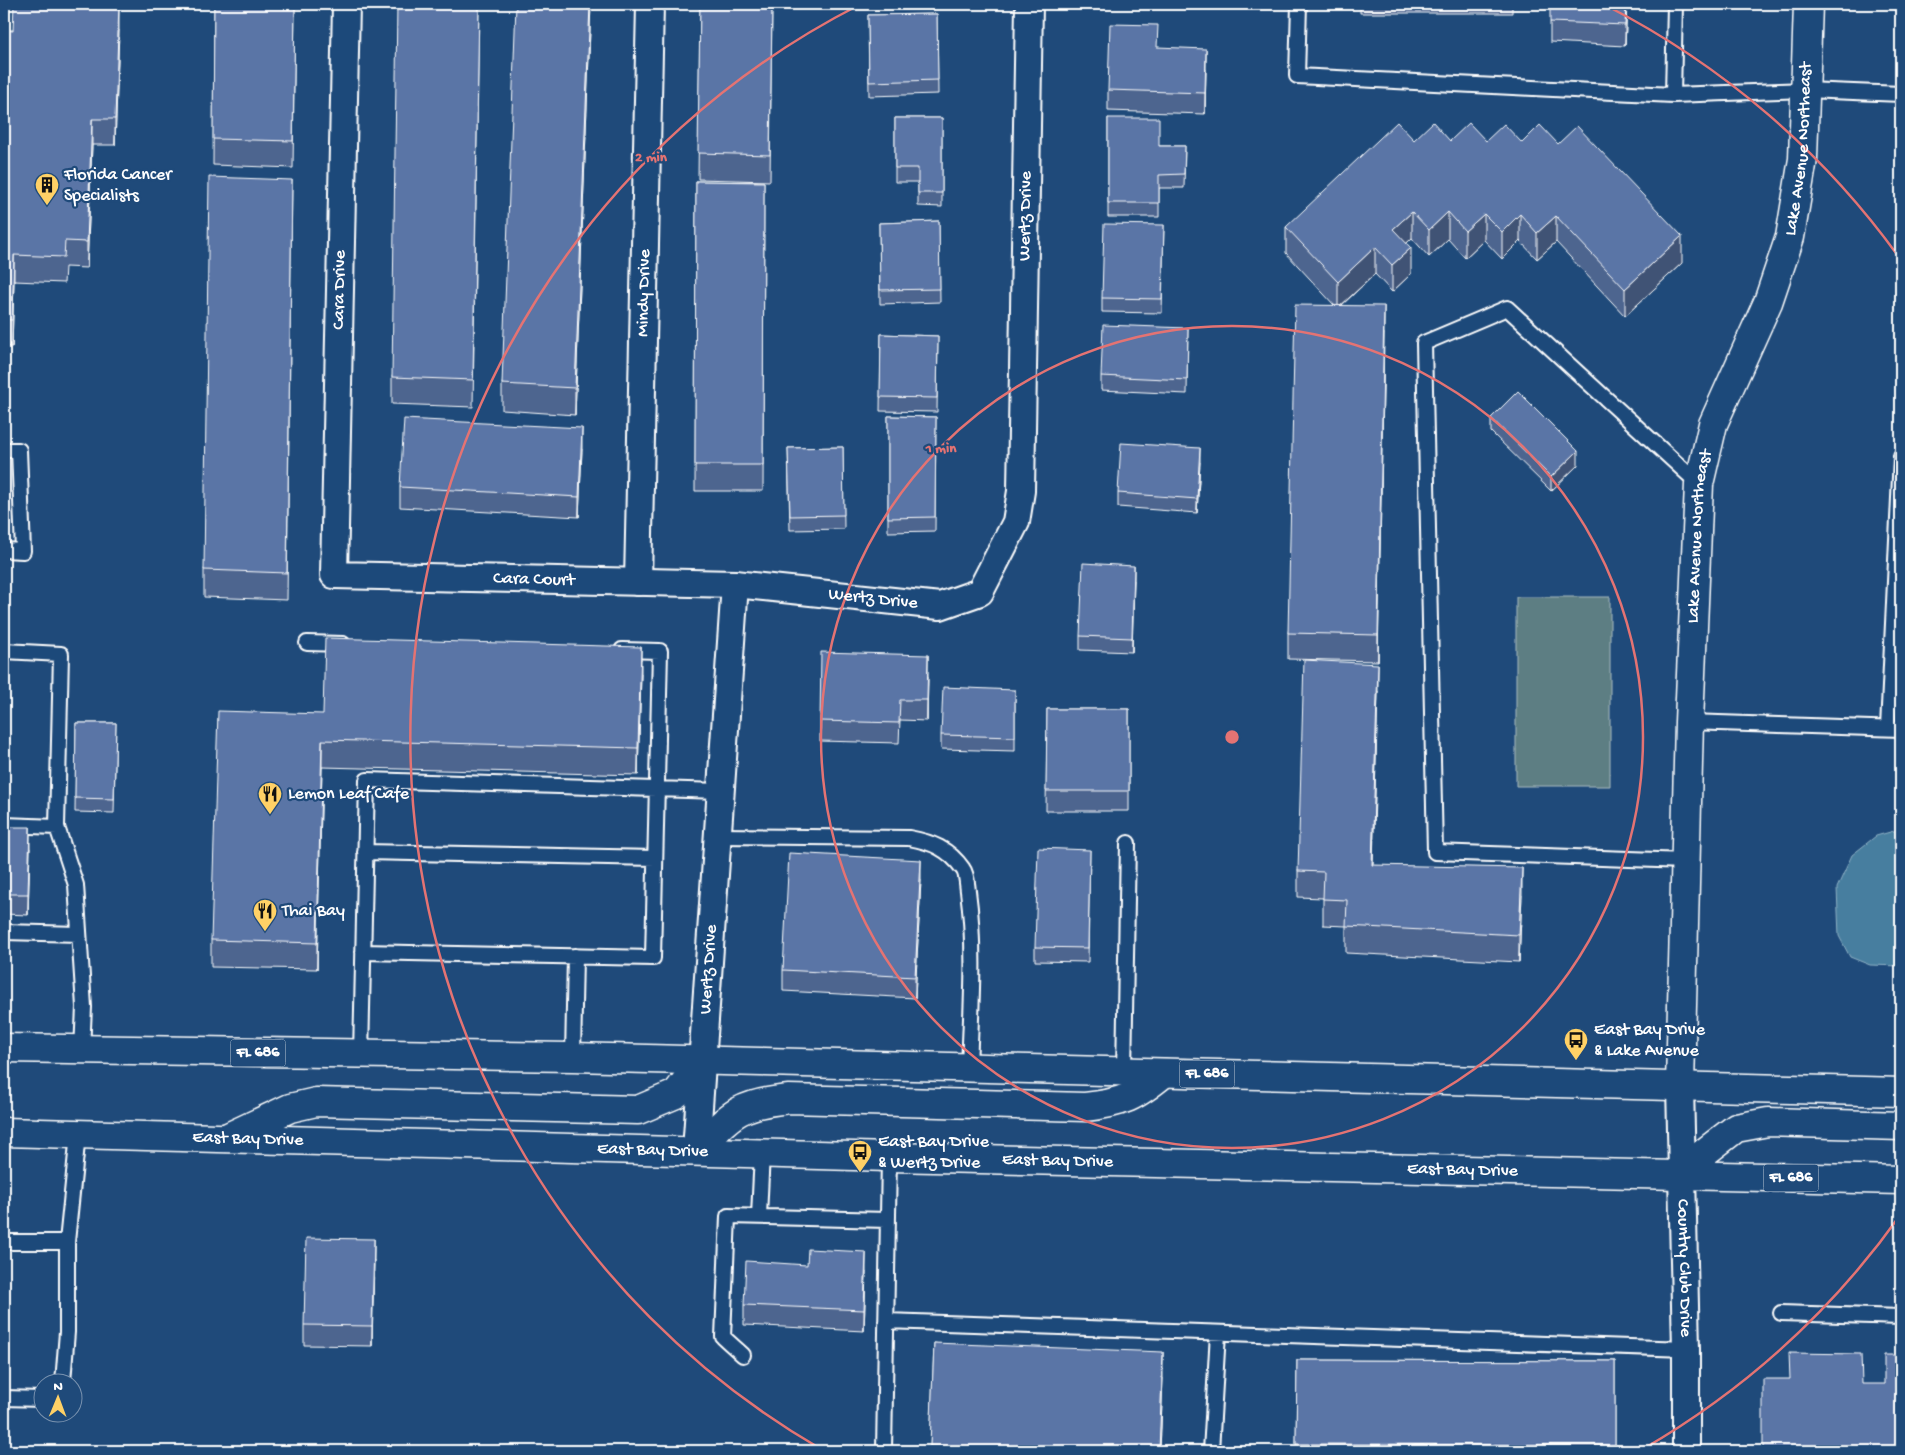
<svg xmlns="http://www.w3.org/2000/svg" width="1905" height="1455" font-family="'Gochi Hand',sans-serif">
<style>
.garden{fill:#5d7e83;stroke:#aebec1}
.water{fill:#467e9f;stroke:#90b2c5}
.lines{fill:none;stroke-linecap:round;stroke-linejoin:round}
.lane-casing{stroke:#fff;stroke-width:18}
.street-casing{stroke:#fff;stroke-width:30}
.secondary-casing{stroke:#fff;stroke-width:31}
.primary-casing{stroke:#fff;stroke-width:31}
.lane{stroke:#1f4a7a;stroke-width:14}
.street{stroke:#1f4a7a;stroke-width:26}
.secondary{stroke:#1f4a7a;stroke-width:28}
.primary{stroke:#1f4a7a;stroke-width:28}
.wall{fill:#4d658f;stroke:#fff}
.shaded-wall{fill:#3f5274;stroke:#fff}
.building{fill:#5a75a6;stroke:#fff}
.ring{fill:none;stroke:#e47373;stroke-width:2.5}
.labels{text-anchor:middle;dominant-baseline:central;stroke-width:4.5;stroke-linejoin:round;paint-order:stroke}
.shield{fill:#1f4a7a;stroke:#bcc9d7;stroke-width:1}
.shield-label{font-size:16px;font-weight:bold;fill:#fff}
.street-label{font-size:18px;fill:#fff;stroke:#1f4a7a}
.poi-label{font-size:18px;fill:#fff;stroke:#1f4a7a;text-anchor:start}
.centre{fill:#e47373;stroke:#1f4a7a;stroke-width:2.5}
.ring-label{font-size:15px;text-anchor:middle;font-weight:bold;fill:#e47373;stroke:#1f4a7a;stroke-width:4.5;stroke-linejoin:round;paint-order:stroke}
</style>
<rect width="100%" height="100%" fill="#1f4a7a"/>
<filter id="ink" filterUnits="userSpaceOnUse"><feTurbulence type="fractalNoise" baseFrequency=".02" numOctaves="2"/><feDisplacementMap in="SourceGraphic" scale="10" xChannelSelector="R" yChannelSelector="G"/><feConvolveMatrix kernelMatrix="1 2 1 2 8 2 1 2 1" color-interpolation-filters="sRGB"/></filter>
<g filter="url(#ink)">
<path class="garden" d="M1516,597H1610V786H1516Z"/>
<path class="water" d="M1901,829V966L1870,965L1850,957L1839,936L1837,888L1852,855L1876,836Z"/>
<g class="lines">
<defs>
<path id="lane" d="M1299,4L1297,76L1673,95L1806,90L1901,94
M1673,95L1675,4
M4,450H19L23,551L4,550
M307,643L343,644
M4,651L61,654L57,827
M1689,722L1901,729
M1888,728L1901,456
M4,825L57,827L76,885L84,1007L82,1050
M717,836L909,838C932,842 949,849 963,869C967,874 967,885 968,891C976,950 971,1009 969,1068
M365,852L655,858
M1685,861L1435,852L1424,343L1507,308L1699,484
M4,932L79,934
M363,952L653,958L660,651L622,650
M361,1055L367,780L720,791
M573,1057L575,956
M1124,1072L1128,843
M759,1216L762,1153
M4,1242H67L78,1134
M1781,1313L1901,1317
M886,1321L1686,1349
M743,1355L723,1337L728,1216L888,1220
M63,1382L67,1332V1242
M4,1398L42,1399
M884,1451L889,1157
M1211,1451L1218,1333"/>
<g id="street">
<path id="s1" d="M346,4L334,575L735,584L940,606L980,592L1016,522L1021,491L1029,4"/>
<path id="s2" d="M638,582L650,4"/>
<path id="s3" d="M1680,1086L1686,1349V1451"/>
<path id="s4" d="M696,1151L735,584"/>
</g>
<g id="secondary">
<path id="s5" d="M1680,1086L1689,722L1699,484L1713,424L1768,302L1790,237L1803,159L1808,4"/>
</g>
<g id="primary">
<path d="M4,1048L573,1057L1901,1092"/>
<path id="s6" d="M4,1132L889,1157L1901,1180"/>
<path d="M230,1136L290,1108L316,1102L638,1110L676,1094L702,1061"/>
<path d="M696,1151C731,1114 737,1104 789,1099L1085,1107C1123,1103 1135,1097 1164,1073"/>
<path d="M1681,1175L1705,1152L1736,1128L1768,1122L1901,1126"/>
</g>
</defs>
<use href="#lane" class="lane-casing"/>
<use href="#street" class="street-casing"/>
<use href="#secondary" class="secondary-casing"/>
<use href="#primary" class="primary-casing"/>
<use href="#lane" class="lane"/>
<use href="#street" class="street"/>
<use href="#secondary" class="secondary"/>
<use href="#primary" class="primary"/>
</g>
<path class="wall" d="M214,4H295L293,168L213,165Z
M479,4L473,407L392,404V377Z
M591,4L575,415L502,410V384Z
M700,4H772L770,181L698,179Z
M851,4H938V5Z
M1360,4H1512V13H1360Z
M1627,4L1625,46L1550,42V22Z
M937,14L938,94L869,96L868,15Z
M4,30H119L115,145H92L87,268L65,267L64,283L14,281L12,347L4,346Z
M1158,47L1206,69L1205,114L1108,111V90Z
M895,118H942V207L918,206V182H895Z
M1108,118L1159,146H1185L1184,188H1159V217H1108Z
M1414,140L1558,144L1682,263L1625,316L1556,242L1537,259L1520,241L1502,259L1484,240L1465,258L1448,239L1429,257L1412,238L1407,243L1411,274L1392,292L1375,274L1341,306L1384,333L1378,661L1288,659V633L1335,306L1286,253V227Z
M292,180L287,600L204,597V570Z
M696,181L764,182L763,491H695Z
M939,221L940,302L880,304L879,223Z
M1164,225L1162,313L1102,312V298Z
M1188,328L1187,394L1101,390V376Z
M881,334L938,336L937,412L880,411Z
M888,416L936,417L935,531L888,532Z
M1491,418L1578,465L1551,491L1491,432Z
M843,447L844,529L790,530L788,448Z
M582,449L579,517L400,507V487Z
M1200,462L1197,513L1118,507V493Z
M1134,580L1132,652L1080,650V636Z
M641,674L638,775L322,767L317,969L211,967V940L323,714Z
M928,676L927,721L900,720L899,743L820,741V721Z
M1015,690V751L941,749V735Z
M1378,691L1373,865L1522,895L1519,962L1346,953V926L1323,925V898L1298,897V871Z
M1047,709H1129V811H1046Z
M76,723H116L114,813L75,812Z
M4,827L30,848L28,915L4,914Z
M1090,850L1088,962L1035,961V947Z
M921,880L915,998L783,991V970Z
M374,1260L372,1346L304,1345V1325Z
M807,1265L866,1272L864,1331L744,1325V1305Z
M934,1343L1163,1378L1160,1451H930Z
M1297,1360L1615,1361V1451H1296Z"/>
<path class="shaded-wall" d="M119,4V30L115,145V119Z
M590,4H591L575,415V388Z
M1626,4H1627L1625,46V25Z
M1206,49V69L1205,114V93Z
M92,119V145L87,268V242Z
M1412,212V238L1393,256V229Z
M1448,212V239L1429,257V230Z
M1484,214V240L1465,258V231Z
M1520,214V241L1502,259V232Z
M1556,216V242L1537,259V233Z
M1682,236V263L1625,316V289Z
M1375,247V274L1338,308V282Z
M1411,248V274L1392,292V265Z
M14,255V281L12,347V320Z
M1384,306V333L1378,661V635Z
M582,428V449L579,517V497Z
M1200,448V462L1197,513V499Z
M1578,451V465L1551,491V477Z
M1134,566V580L1132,652V638Z
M641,647V674L638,775V748Z
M928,655V676L927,721V700Z
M1378,664V691L1372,891V865Z
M322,740V767L317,969V943Z
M30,827V848L28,915V894Z
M921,860V880L915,998V977Z
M1522,868V895L1519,962V935Z
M374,1239V1260L372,1346V1326Z
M866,1252V1272L864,1331V1310Z
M1163,1352V1378L1160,1451H1159Z"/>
<path class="building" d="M14,4H119L115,119H92L87,242L65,241L64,257L14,255L12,320H4V30L13,31Z
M214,4H295L293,141L213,139Z
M397,4H479L473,380L392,377Z
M516,4H590L575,388L502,384Z
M700,4H772L770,155L698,153Z
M1550,4H1626L1625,25L1550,22Z
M937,14L938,80L869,82L868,15Z
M1110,24L1158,25L1157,47L1206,49L1205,93L1108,90Z
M895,118H942V193H918V168H895Z
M1108,118H1159V146H1185L1184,174L1159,175V203H1108Z
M1397,122L1414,140L1433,122L1450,141L1469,123L1486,141L1504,124L1522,143L1540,125L1558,144L1577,126L1682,236L1625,289L1556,216L1537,233L1520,214L1502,232L1484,214L1465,231L1448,212L1429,230L1412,212L1393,229L1411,248L1392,265L1375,247L1338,282L1286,227Z
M209,177L292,180L287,573L204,570Z
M696,181L764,182L763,465H695Z
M939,221L940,289L880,290L879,223Z
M1104,224L1164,225L1162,299L1102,298Z
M1295,305L1384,306L1378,635L1288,633Z
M1103,325L1188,328L1187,380L1101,376Z
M881,334L938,336L937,398L880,397Z
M1518,391L1578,451L1551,477L1491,418Z
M888,416L936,417L935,517L888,518Z
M404,419L582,428L579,497L400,487Z
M1121,443L1200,448L1197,499L1118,493Z
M843,447L844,515L790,516L788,448Z
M1083,563L1134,566L1132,638L1080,636Z
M325,638L641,647L638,748L322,740L317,943L211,940L218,711L323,714Z
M821,652L928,655L927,700H900L899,723L820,721Z
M1304,660L1378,664L1372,865L1522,868L1519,935L1346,926L1347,900L1323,899L1324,872L1298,871Z
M943,687L1015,690V737L941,735Z
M1047,709H1129V791H1046Z
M76,723H116L114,799L75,798Z
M4,827H30L28,894H4Z
M1038,848L1090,850L1088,948L1035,947Z
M789,853L921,860L915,977L783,970Z
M306,1238L374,1239L372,1326L304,1325Z
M808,1249L866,1252L864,1310L744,1305L746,1261L807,1265Z
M934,1343L1163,1352L1159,1451H1078L930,1446Z
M1789,1353L1861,1354L1862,1384H1884V1355H1901V1451H1763V1379H1790Z
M1297,1360L1615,1361V1445L1296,1444Z
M4,1448H37V1451H4Z"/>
</g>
<g class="ring">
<circle cx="1232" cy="737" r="411"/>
<path d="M1901 1214A822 822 0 0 1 1643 1449M821 1449A822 822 0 0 1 859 5M1605 5A822 822 0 0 1 1901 260"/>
</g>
<defs>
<symbol id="building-pin" viewBox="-11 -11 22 30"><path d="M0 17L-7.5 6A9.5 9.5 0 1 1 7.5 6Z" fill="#ffd166" stroke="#1f4a7a"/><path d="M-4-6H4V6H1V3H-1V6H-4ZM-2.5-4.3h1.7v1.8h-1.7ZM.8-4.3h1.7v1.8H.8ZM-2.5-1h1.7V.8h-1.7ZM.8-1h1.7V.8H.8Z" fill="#111"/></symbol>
<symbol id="restaurant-pin" viewBox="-11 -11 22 30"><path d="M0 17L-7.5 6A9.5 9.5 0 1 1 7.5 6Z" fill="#ffd166" stroke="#1f4a7a"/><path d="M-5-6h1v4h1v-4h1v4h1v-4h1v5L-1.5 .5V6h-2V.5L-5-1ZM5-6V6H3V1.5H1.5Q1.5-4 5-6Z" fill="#111"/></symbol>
<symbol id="bus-pin" viewBox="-11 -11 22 30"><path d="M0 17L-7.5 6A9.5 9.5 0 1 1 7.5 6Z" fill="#ffd166" stroke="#1f4a7a"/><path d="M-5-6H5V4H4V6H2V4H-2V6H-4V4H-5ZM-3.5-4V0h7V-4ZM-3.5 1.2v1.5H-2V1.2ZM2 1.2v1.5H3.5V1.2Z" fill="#111"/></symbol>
</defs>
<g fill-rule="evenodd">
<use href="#building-pin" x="33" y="171" width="28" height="38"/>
<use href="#restaurant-pin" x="256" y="780" width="28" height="38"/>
<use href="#restaurant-pin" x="251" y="897" width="28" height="38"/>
<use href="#bus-pin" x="1562" y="1026" width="28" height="38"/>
<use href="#bus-pin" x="846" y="1138" width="28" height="38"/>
</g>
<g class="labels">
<g class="shield">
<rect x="230.5" y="1039.5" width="55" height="27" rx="4"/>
<rect x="1179.5" y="1060.5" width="55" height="27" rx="4"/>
<rect x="1763.5" y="1164.5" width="55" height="27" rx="4"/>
</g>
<g class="shield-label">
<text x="258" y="1053">FL 686</text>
<text x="1207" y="1074">FL 686</text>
<text x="1791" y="1178">FL 686</text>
</g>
<g class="street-label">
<text stroke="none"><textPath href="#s5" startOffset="955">Lake Avenue Northeast</textPath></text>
<text stroke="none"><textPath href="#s1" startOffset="1606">Wertz Drive</textPath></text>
<text transform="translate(340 290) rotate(-89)">Cara Drive</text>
<text stroke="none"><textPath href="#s2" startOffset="289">Mindy Drive</textPath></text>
<text stroke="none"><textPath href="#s5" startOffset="550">Lake Avenue Northeast</textPath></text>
<text stroke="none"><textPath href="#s1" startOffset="771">Cara Court</textPath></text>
<text stroke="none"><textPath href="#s1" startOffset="1111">Wertz Drive</textPath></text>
<text stroke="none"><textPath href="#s4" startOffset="182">Wertz Drive</textPath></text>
<text stroke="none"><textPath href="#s6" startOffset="244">East Bay Drive</textPath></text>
<text stroke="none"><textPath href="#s6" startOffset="649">East Bay Drive</textPath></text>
<text stroke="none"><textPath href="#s6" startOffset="1054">East Bay Drive</textPath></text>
<text stroke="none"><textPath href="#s6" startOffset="1459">East Bay Drive</textPath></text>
<text stroke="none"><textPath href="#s3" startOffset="182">Country Club Drive</textPath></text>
</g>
<g class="poi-label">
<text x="64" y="175">Florida Cancer<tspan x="64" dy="21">Specialists</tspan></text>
<text x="288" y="794">Lemon Leaf Cafe</text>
<text x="282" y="911">Thai Bay</text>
<text x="1594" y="1030">East Bay Drive<tspan x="1594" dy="21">&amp; Lake Avenue</tspan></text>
<text x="878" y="1142">East Bay Drive<tspan x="878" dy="21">&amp; Wertz Drive</tspan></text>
</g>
</g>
<circle cx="1232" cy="737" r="8" class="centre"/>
<g class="ring-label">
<text x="651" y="161">2 min</text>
<text x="941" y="452">1 min</text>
</g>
<rect width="1905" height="1455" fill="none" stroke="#1f4a7a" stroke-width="20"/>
<rect x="10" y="10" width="1885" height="1435" fill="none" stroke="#fff" stroke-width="2" filter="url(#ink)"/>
<g transform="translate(58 1398) rotate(1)"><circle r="24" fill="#1f4a7a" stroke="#7992af"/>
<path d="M0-4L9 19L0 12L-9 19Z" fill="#ffd166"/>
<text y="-8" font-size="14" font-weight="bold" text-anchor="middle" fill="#ffffff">N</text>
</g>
</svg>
